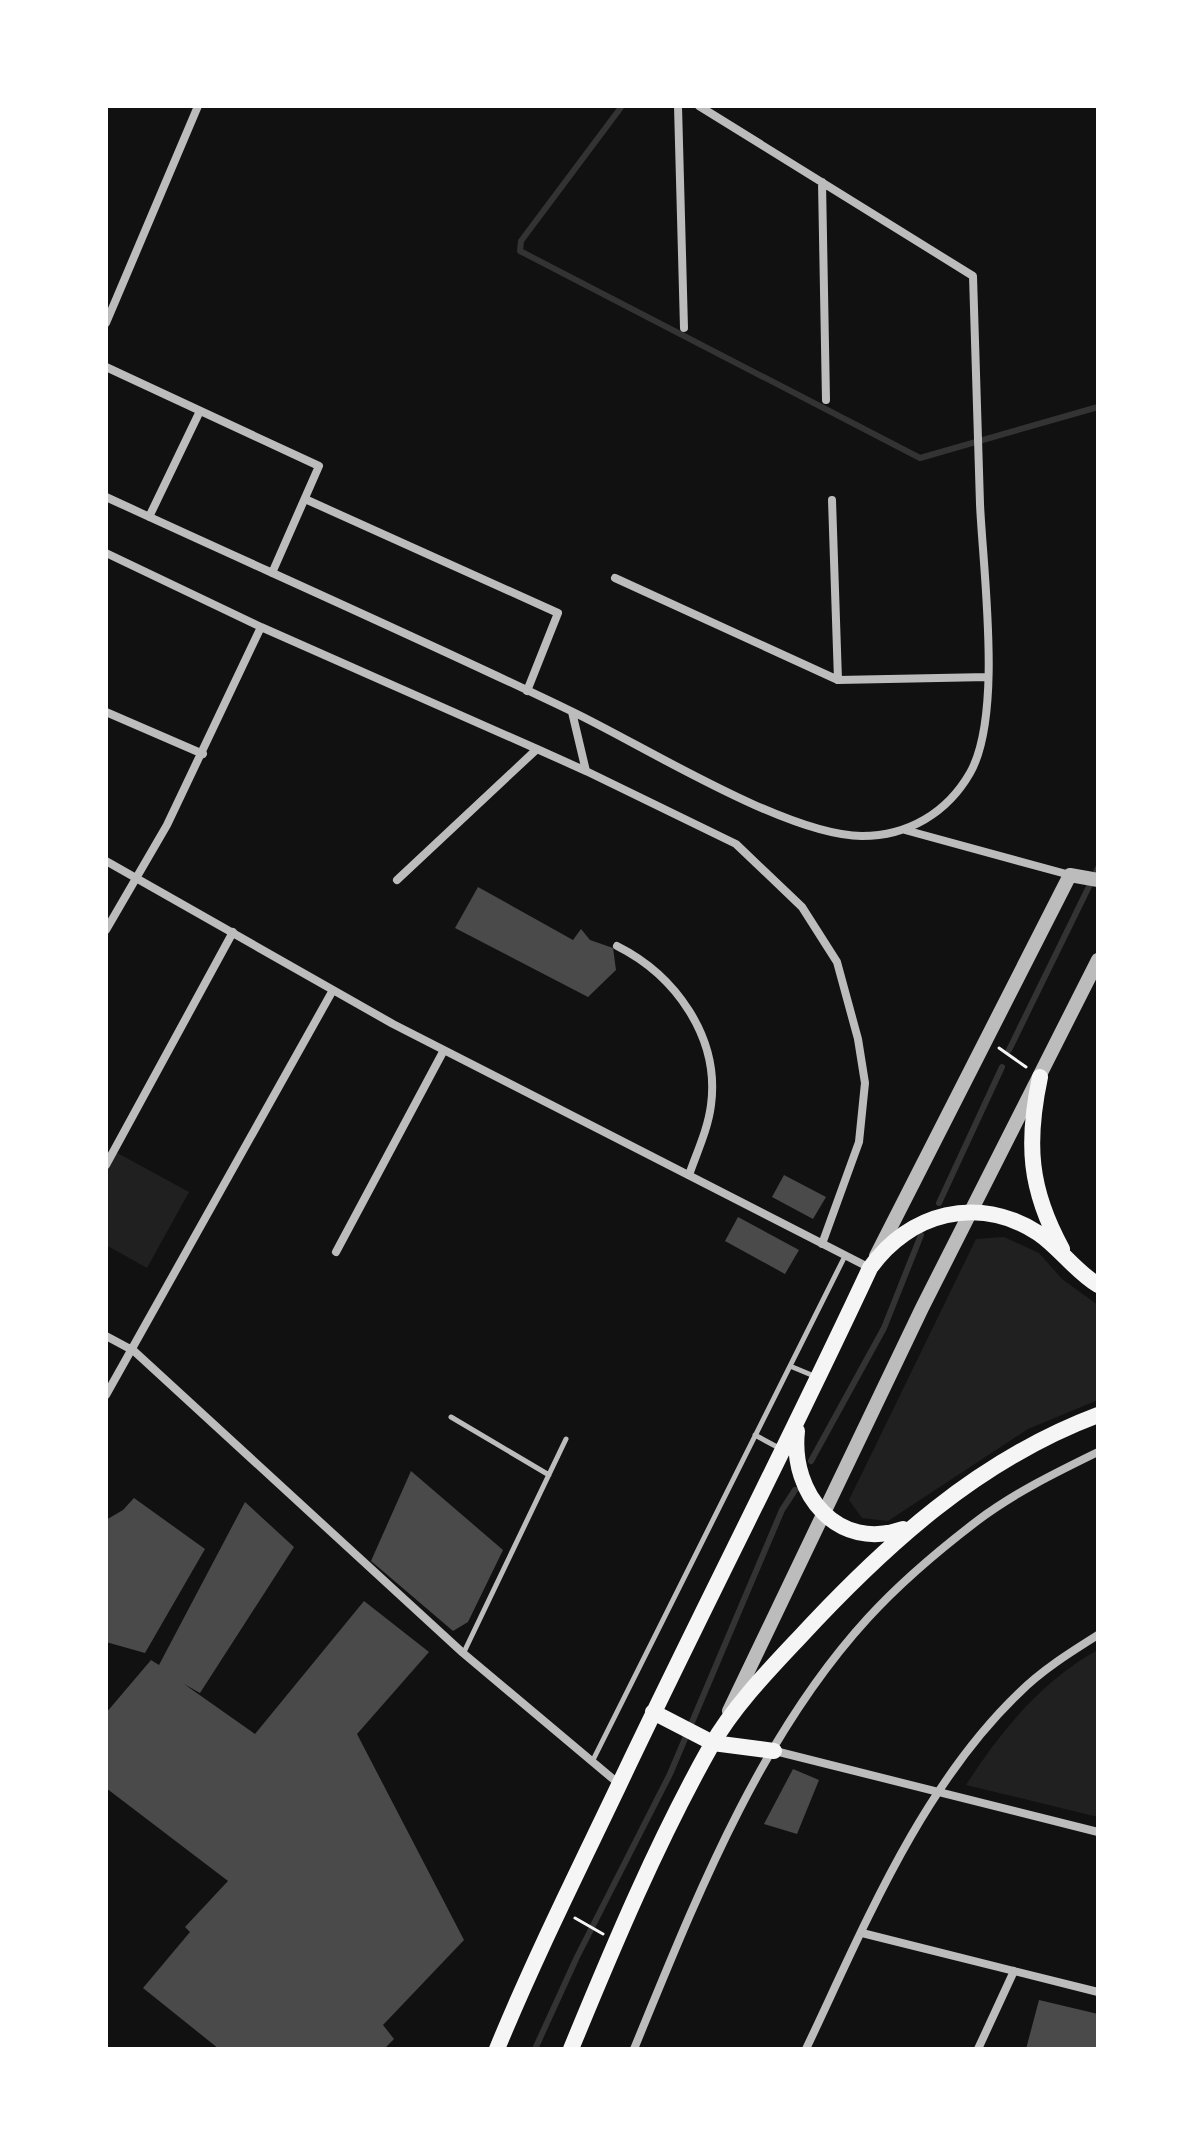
<svg xmlns="http://www.w3.org/2000/svg" width="1204" height="2155" font-family="'Noto Sans',sans-serif">
<style>
.green{fill:#202020}
.lines{fill:none;stroke-linecap:round;stroke-linejoin:round}
.stream{stroke:#333;stroke-width:6}
.building{fill:#4a4a4a}
.path{stroke:#f5f5f5;stroke-width:3}
.service{stroke:#bcbcbc;stroke-width:5}
.minor{stroke:#bcbcbc;stroke-width:8}
.tertiary{stroke:#bcbcbc;stroke-width:14}
.primary{stroke:#f5f5f5;stroke-width:16}
</style>
<rect width="100%" height="100%" fill="#111"/>
<path class="green" d="M112,1150L189,1192L147,1268L106,1245V1161Z
M1004,1237L1039,1253L1062,1279L1098,1305V1400L1028,1429L888,1521L862,1518L849,1500L976,1239Z
M1098,1650V1817L966,1785C1000,1732 1042,1680 1098,1650Z"/>
<g class="lines">
<path class="stream" d="M622,106L521,241L520,251L920,458L1098,407
M1009,1050L1098,868
M939,1203L1002,1067
M811,1461L884,1328L921,1235
M535,2049L577,1957L670,1774L782,1510L795,1490"/>
</g>
<path class="building" d="M478,887L573,940L581,929L590,940L613,948L616,970L588,997L455,928Z
M784,1175L826,1197L813,1219L772,1197Z
M738,1217L799,1250L785,1274L725,1241Z
M411,1471L503,1550L468,1622L453,1631L371,1561Z
M134,1498L205,1549L145,1653L106,1642V1520L123,1510Z
M245,1502L294,1547L200,1693L184,1684L255,1734L364,1601L429,1652L357,1734L464,1940L383,2025L394,2039L384,2049H219L143,1988L190,1932L185,1927L228,1881L106,1788V1713L151,1660L159,1665Z
M793,1769L819,1780L797,1834L764,1824Z
M1039,2000L1098,2014V2049H1026Z"/>
<g class="lines">
<path class="path" d="M999,1048L1026,1067
M575,1918L603,1934"/>
<path class="service" d="M790,1366L814,1376
M451,1417L549,1475
M755,1435L779,1448
M464,1652L566,1439
M592,1762L845,1256"/>
<path class="minor" d="M678,106L684,328
M822,182L826,400
M106,323L198,106
M106,367L319,466L272,573
M106,497C262,569 419,638 573,712C644,746 787,836 862,836C908,836 947,813 970,773C1003,715 983,572 980,504C977,428 975,352 973,276L699,106
M305,499L558,613L527,691
M832,500L838,680
M149,517L200,411
M106,553L261,627L537,749
M615,578L838,680L988,677
M106,712L203,754
M572,712L586,771L736,844L802,907L837,962L858,1039L865,1083L859,1142L822,1244
M905,830L1070,875
M106,861L393,1024L870,1268
M397,880L537,749L586,771
M106,930L167,825L261,627
M617,946C675,975 720,1037 711,1105C708,1129 697,1152 689,1175
M106,1165L233,932
M336,1252L444,1050
M106,1336L134,1351L463,1653L619,1784
M106,1395L333,990
M775,1751L1098,1832
M862,1933L1098,1992
M634,2049C695,1901 758,1738 868,1618C900,1583 939,1550 977,1521C1014,1493 1057,1472 1098,1452
M806,2049C864,1927 920,1788 1019,1693C1042,1670 1071,1652 1098,1635
M978,2049L1014,1971"/>
<path class="tertiary" d="M876,1256L1070,875L1098,880
M729,1711L922,1308L1098,960"/>
<path class="primary" d="M1040,1077C1026,1143 1029,1189 1062,1249
M797,1431C790,1494 838,1552 903,1529
M653,1712L713,1743L774,1751
M497,2049C534,1959 577,1873 619,1785C701,1612 789,1442 870,1268C909,1213 978,1194 1038,1233C1060,1248 1075,1271 1098,1285
M571,2049C613,1947 657,1842 711,1746C734,1706 768,1671 799,1638C885,1545 978,1460 1098,1415"/>
</g>
<rect width="1204" height="2155" fill="none" stroke="#ffffff" stroke-width="216"/>
</svg>
